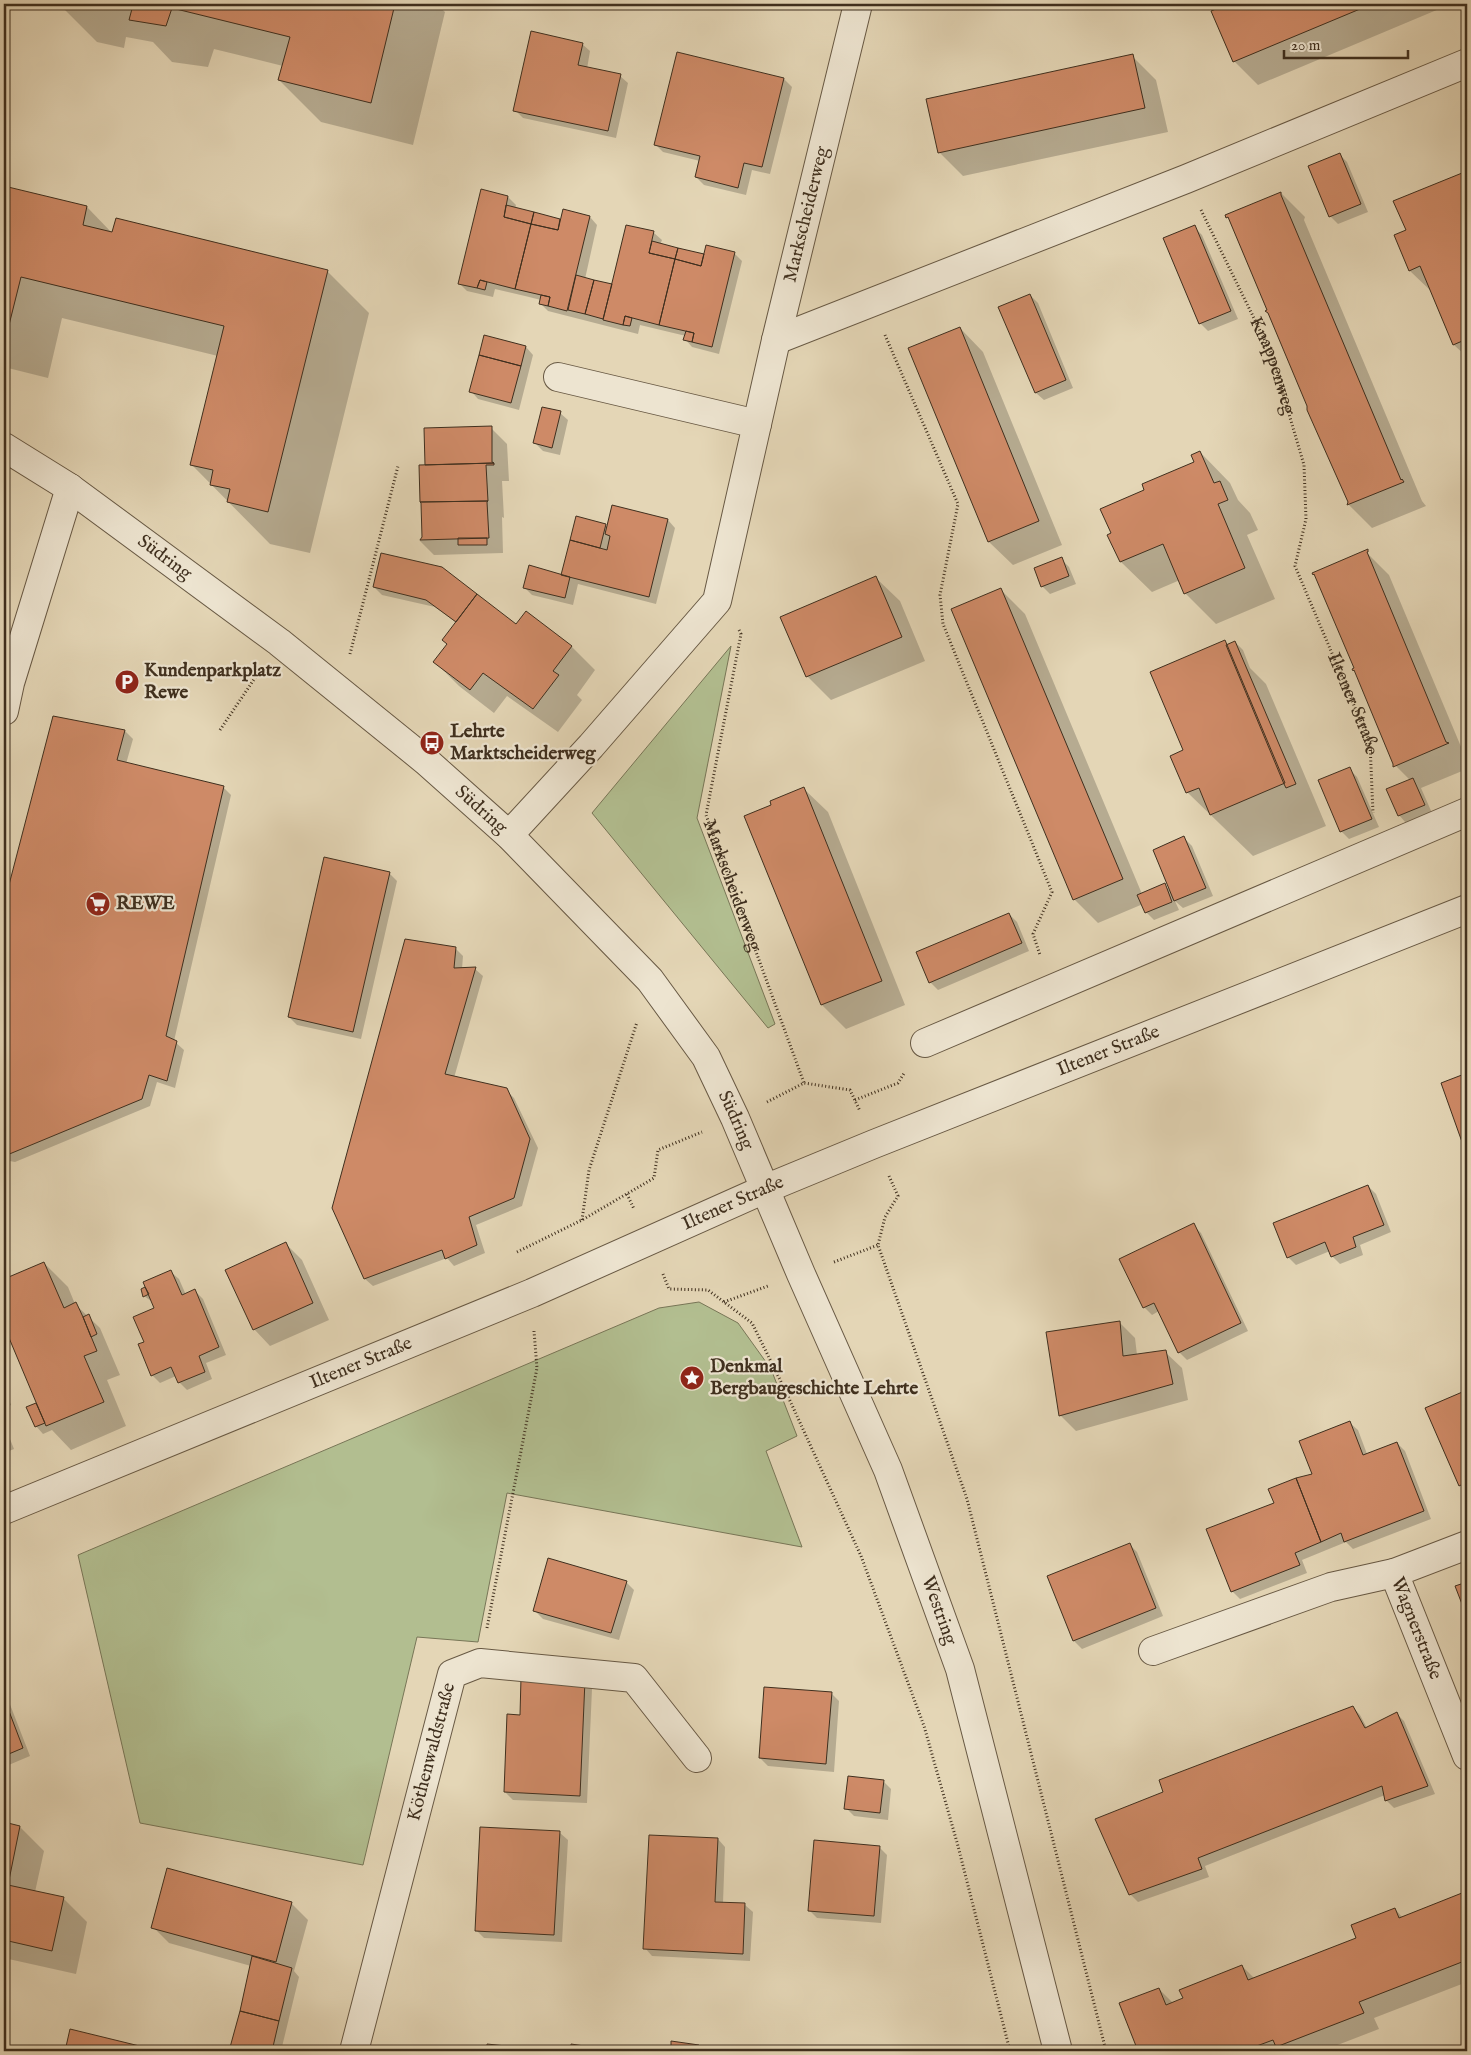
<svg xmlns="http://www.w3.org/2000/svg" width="1471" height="2055" font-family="'IM FELL English',serif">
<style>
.green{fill:#b2be90;stroke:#787657}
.shadow{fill:#0003}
.building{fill:#ce8a67;stroke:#3f2f1e}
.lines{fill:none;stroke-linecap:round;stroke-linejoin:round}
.minor-casing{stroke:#685944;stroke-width:30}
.path{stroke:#3f2f1e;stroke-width:3;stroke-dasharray:1 2.5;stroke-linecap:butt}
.minor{stroke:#ede4d0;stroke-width:28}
.labels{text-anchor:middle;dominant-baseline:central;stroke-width:4.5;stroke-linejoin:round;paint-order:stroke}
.street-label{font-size:19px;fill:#3f2f1e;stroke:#ede4d0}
.poi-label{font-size:19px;font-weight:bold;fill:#3f2f1e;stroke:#ede4d0;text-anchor:start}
</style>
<rect width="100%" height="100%" fill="#e4d6b6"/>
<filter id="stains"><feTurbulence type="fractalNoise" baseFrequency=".004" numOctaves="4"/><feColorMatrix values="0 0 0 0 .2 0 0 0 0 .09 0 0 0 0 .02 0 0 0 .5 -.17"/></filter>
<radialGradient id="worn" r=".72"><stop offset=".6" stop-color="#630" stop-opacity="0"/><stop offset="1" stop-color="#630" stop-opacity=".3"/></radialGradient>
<path class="green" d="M731,646L697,818L775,1024L768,1028L592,813Z
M699,1302L738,1323L771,1369L797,1436L766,1451L802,1547L507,1493L478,1642L417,1637L363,1865L140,1823L78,1555L659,1308Z"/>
<path class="shadow" d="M59,4H436L445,12L413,145L321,122L279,80L283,66L214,49L208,67L172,62L153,42L126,37L124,48L97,42Z
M1231,4H1451L1258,85L1234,61L1213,11Z
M582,44L590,51L587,69L620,76L628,83L616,138L523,118L515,110Z
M678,53L784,79L792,87L770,174L752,170L746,195L704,185L696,177L700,161L663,152L655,144Z
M1132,56L1156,80L1168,132L963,176L939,152Z
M1339,154L1347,162L1368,212L1338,224L1330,216Z
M1467,172V357L1454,345L1433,293L1410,271L1396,235L1407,230L1395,202Z
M4,187L87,207L113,234L327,271L369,313L310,553L270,544L192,465L218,356L62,318L48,378L4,367Z
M482,191L508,197L516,205L515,209L561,220L590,217L597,225L585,279L613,286L627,226L654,233L662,240L660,245L705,256L734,253L742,261L719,354L692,347L685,339L686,336L640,325L638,334L548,311L540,303L541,300L525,296L495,289L493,297L467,291L460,284Z
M1281,193L1305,217L1304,220L1422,501L1426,506L1372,528L1349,505V502L1269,310L1231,221L1227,216Z
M1194,227L1202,235L1238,319L1208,331L1200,323Z
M1030,295L1038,303L1073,388L1044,400L1036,393Z
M960,328L983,352L1062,545L1013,565L989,542Z
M526,347L533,355L519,410L478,399L471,391Z
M560,413L568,420L560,455L543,451L535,443Z
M491,428L507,444L509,481H502L504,518L502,517L503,553L434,555L419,540L423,538L428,464Z
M1200,452L1230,483L1238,500L1250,513L1258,530L1247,535L1275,599L1216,624L1185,593L1180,580L1152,592L1121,562L1146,491L1196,463Z
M577,518L605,525L608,527L668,520L675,528L656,604L578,584L573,605L532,595L524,587L562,575Z
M1366,552L1389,575L1467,761V769L1421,788L1432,813L1406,823L1399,815L1410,780L1395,765Z
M382,554L516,626L526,612L572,647L595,670L577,695L582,700L558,732L507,696L494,713L459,686L435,662L448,644L457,623L435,607L382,595L374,587Z
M1061,559L1069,567L1076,584L1050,594L1042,586Z
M876,578L900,601L925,661L831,700L807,676Z
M1001,590L1025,614L1142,894L1164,885L1172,892L1184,838L1192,846L1213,896L1183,908L1175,901L1179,910L1154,920L1146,912L1143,904L1098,923L1074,899Z
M1224,642L1228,646L1235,642L1243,650L1250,668L1266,684L1326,826L1253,856L1187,792L1185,751Z
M54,717L125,731L133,739L126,764L223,787L231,795L174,1041L184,1050L175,1088L157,1082L150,1106L15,1162L4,1160V909Z
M1349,769L1357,777L1379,827L1349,839L1341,831Z
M804,789L828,812L905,1005L846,1029L822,1005L746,816L773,805Z
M389,873L397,881L361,1039L297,1025L289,1017Z
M1009,914L1017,922L1029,951L938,990L930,982Z
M455,948L463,956L462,969H475L483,976L454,1078L506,1090L514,1098L538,1148L522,1206L476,1225L485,1253L454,1266L447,1258L373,1286L365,1279Z
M1467,1075V1153L1442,1084Z
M1368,1186L1376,1194L1391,1232L1360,1245L1363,1255L1340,1264L1332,1256L1330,1251L1296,1265L1288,1257Z
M1193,1225L1201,1233L1248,1331L1187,1360L1179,1352L1159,1311L1152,1315L1144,1307Z
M286,1244L302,1260L329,1320L270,1346L254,1329Z
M44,1263L68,1287L75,1304L100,1328L120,1375L107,1380L126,1426L71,1450L52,1430L43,1434L36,1426V1404L40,1408L4,1322V1280Z
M171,1272L179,1279L186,1295L195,1291L203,1299L226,1355L206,1363L212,1379L187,1390L179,1382L176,1376L160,1383L152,1375L145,1343L156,1309L154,1303L144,1296L142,1290Z
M1119,1322L1135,1338L1137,1355L1165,1352L1182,1368L1188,1400L1076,1431L1060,1415Z
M4,1387L11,1405L4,1408Z
M1467,1391V1492L1460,1485L1426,1408Z
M1350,1423L1358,1430L1367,1454L1397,1443L1405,1451L1431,1519L1353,1549L1346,1542L1302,1560L1307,1573L1240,1599L1232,1591L1276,1503L1314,1475Z
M4,1424L14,1449L4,1453Z
M1129,1544L1137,1552L1163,1616L1082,1649L1074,1641L1048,1577Z
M626,1582L634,1590L619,1640L543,1619L535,1611Z
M584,1681L592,1689L587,1803L513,1800L505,1792L521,1716Z
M4,1689L30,1756L4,1767Z
M832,1694L839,1701L834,1772L768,1766L760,1758Z
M1353,1707L1360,1715L1367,1728L1397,1714L1404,1721L1435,1794L1394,1808L1386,1800L1385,1795L1205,1866L1209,1877L1138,1902L1130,1894L1165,1793Z
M883,1781L891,1789L888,1820L854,1816L846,1808Z
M4,1823L20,1827L44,1851L35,1892L63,1898L87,1922L76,1974L4,1958Z
M560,1833L568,1840L562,1942L484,1938L476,1930Z
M718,1839L725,1847L723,1903L745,1905L753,1912L750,1961L652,1956L645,1948Z
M879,1847L887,1855L881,1923L817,1918L809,1910Z
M168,1870L292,1904L308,1920L294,1971L299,1977L281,2051H230L251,1966L169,1943L153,1927Z
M1467,1892V1982L1374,2018L1379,2029L1322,2051H1139L1121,2004L1159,1989L1173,2003L1184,1999L1242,1966L1255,1979L1358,1938L1395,1909L1403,1918Z
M71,2031L154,2051H66Z
M673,2042L698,2047L703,2051H672Z"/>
<path class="building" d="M126,4H395L371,103L278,80L290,37L172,8L166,26L129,20L133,5Z
M1228,4H1372L1233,62L1211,11Z
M531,31L583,43L578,65L621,74L608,131L513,111Z
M677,52L784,78L762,167L744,163L738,188L695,177L700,156L654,145Z
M1133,54L1145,108L938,153L926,99Z
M1340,153L1361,204L1329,217L1308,166Z
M1467,171V339L1453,345L1420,266L1409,271L1394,235L1406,230L1393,201Z
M4,186L87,206L83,225L112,232L116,218L328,270L268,512L227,502L230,489L210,485L213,470L190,465L224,326L21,277L6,337L4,336Z
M481,189L508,196L504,217L531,224L515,289L480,280L477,288L458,284Z
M1281,192V195L1401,480L1402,479L1404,482L1347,505L1348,502L1307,410V406L1268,313L1265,311L1267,310L1228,217L1226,218L1225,215Z
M506,205L534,212L531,224L504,217Z
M563,209L590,216L567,311L548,306L550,297L515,289L531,224L558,230Z
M534,212L560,219L558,230L531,224Z
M626,225L654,231L649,253L675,259L659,325L625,316L623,325L603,320Z
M1195,225L1231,311L1199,324L1163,238Z
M652,241L678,248L675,259L649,253Z
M706,245L735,252L712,347L692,342L694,333L659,325L675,259L701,266Z
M678,248L704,254L701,266L675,259Z
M576,275L594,280L585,314L568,310Z
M480,280L487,282L485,290L477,288Z
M594,280L612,284L603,319L585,314Z
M1030,294L1066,380L1035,393L998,307Z
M541,295L550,297L548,306L539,304Z
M625,316L632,318L630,326L623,325Z
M960,327L1039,521L988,542L908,348Z
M686,331L694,333L692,342L683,340Z
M484,335L526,346L521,366L479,355Z
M479,355L521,366L511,403L469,392Z
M542,407L561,411L552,448L533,443Z
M492,426V462L494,463L425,465L424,428Z
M1200,451L1214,483L1220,481L1228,500L1218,504L1245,568L1184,594L1163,544L1120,562L1107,535L1111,533L1100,509L1144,490L1142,484L1194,462L1191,455Z
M494,463V465H486L488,501L420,502L419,465Z
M488,501L487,502L489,538L420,540L422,537L421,503L420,502Z
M612,505L668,519L649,597L561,575L570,540L607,550L610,536L605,534Z
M576,516L606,524L600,548L570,540Z
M458,538H487V545H458Z
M1368,549V552H1367L1446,742L1449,743L1393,767V764L1354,670L1353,671L1352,669L1354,668L1314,574L1313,575L1312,573Z
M381,553L442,567L477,594L456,622L426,600L373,587Z
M1062,557L1069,576L1041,587L1034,568Z
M529,565L570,577L565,598L523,588Z
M876,576L902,637L806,677L780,617Z
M1001,588L1123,879L1073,900L951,609Z
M477,594L516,624L526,611L572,646L553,671L559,675L533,709L483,673L470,690L433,662L447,644L442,640Z
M1225,640L1285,783L1210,815L1199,788L1186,793L1170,756L1183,750L1150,672Z
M1235,641L1296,784L1286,788L1284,784L1226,645Z
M53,716L125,730L117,760L224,786L166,1036L177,1041L167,1081L149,1075L142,1099L7,1155L4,1154V904Z
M1350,767L1372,819L1340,832L1318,780Z
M1413,778L1425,805L1398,816L1386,789Z
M804,787L882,981L821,1005L744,816L771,805L770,801Z
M1184,836L1206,888L1174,901L1153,850Z
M324,857L390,872L353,1032L288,1017Z
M1165,883L1172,902L1145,913L1137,895Z
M1009,913L1022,943L929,983L916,952Z
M405,939L456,947L454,968L476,967L445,1074L507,1088L530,1139L514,1198L469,1217L477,1245L445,1259L442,1250L364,1279L332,1208Z
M1467,1073V1156L1441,1083Z
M1368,1185L1384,1225L1353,1237L1356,1247L1331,1257L1325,1242L1287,1258L1273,1223Z
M1194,1223L1241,1323L1178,1353L1154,1303L1143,1308L1119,1259Z
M286,1242L313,1303L253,1330L225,1270Z
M44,1262L64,1308L76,1302L83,1317L97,1351L84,1356L104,1402L46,1426L4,1326V1279Z
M171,1270L182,1295L195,1289L219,1347L199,1356L205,1372L178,1383L171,1367L151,1376L138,1344L144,1342L133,1317L154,1308L143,1282Z
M145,1287L149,1294L143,1297L141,1289Z
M89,1314L97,1334L91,1337L83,1317Z
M1120,1321L1123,1356L1166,1350L1173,1384L1059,1416L1046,1332Z
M1467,1390V1482L1459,1486L1425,1408Z
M36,1403L45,1423L35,1427L26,1407Z
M1350,1421L1363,1455L1397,1442L1424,1511L1344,1542L1341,1533L1321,1542L1296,1478L1312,1474L1299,1441Z
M1296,1478L1321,1542L1295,1553L1300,1565L1231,1592L1206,1529L1274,1503L1268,1489Z
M1130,1543L1156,1608L1073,1641L1047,1576Z
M548,1558L627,1581L611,1633L533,1611Z
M1467,1582V1617L1455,1586Z
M521,1678L585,1680L580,1796L504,1792L507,1714L520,1715Z
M764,1687L832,1692L826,1764L759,1758Z
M4,1698L23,1748L4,1756Z
M1353,1706L1365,1728L1397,1712L1428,1786L1385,1801L1382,1786L1198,1858L1202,1869L1129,1895L1095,1819L1163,1792L1159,1780Z
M848,1776L884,1780L880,1813L844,1809Z
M4,1822L20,1826L8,1885L64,1897L52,1951L4,1940Z
M480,1827L560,1831L554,1935L475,1931Z
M649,1835L718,1838L715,1902L745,1903L743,1954L643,1949Z
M814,1840L880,1846L874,1916L808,1911Z
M167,1868L292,1902L276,1962L151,1928Z
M1467,1891V1960L1359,2002L1364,2013L1276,2047L1273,2040L1243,2051H1138L1119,2003L1159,1988L1166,2005L1183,1998L1179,1990L1242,1965L1248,1980L1356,1938L1351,1925L1395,1908L1399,1918Z
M252,1956L292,1968L279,2021L240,2011Z
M240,2011L279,2021L272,2051H229Z
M70,2029L160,2051H65Z
M671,2041L699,2045V2051H671Z
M487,2044L506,2046L507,2051H487Z
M571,2044L604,2049V2051H571Z"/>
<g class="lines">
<defs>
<g id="minor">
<path d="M776,340L1186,179L1467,63"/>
<path d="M558,377L757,424"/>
<path id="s3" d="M4,447L70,488L279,642L426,761L509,835L650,980L706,1057L735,1118L801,1274L888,1470L960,1669L1058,2051"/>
<path d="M4,711L10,683L70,488"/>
<path id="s4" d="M509,835L591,746L717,601L776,340L858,4"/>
<path d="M925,1043L1467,812"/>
<path id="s5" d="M4,1510L532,1293L765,1189L874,1144L1467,909"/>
<path id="s6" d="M1467,1545L1394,1573L1467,1756"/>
<path d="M1153,1651L1331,1587L1394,1573"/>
<path id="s7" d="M354,2051L452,1674L480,1663L634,1678L697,1758"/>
</g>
</defs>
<use href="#minor" class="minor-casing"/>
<g class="path">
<path id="s1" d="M1201,210L1271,353L1304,465L1306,519L1295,566L1370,743L1373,813"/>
<path d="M885,335L958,504L940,595L943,624L1052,892L1033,934L1040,955"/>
<path id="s2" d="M739,630L741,634L706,815L804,1083"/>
<path d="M350,654L398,466"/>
<path d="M220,730L259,672"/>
<path d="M855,1100L898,1083L905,1072"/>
<path d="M767,1102L804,1083L850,1090L860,1111"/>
<path d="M889,1176L898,1196L885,1217L878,1245L967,1499L1106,2051"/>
<path d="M627,1194L634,1209"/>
<path d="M582,1220L589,1170L637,1022"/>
<path d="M517,1252L582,1220L654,1178L658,1150L702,1132"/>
<path d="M834,1262L878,1245"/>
<path d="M663,1274L669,1289L708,1290L752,1323L786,1392L861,1556L924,1726L958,1846L1010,2051"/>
<path d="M724,1302L768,1286"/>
<path d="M487,1628L537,1368L534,1331"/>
</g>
<use href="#minor" class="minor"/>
</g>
<defs>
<symbol id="parking-disc" viewBox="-11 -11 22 22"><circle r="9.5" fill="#8f2418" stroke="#ede4d0"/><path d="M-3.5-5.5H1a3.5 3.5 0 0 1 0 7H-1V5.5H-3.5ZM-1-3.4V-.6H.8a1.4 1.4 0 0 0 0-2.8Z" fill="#fff"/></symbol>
<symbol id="bus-disc" viewBox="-11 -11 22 22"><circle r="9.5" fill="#8f2418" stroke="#ede4d0"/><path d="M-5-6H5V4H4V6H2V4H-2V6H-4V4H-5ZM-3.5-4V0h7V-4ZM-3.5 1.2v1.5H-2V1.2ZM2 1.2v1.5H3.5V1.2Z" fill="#fff"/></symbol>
<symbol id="supermarket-disc" viewBox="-11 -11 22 22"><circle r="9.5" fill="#8f2418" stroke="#ede4d0"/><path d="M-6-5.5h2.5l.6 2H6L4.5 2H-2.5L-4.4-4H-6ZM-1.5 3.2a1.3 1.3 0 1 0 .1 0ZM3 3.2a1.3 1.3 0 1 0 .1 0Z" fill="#fff"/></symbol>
<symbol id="sight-disc" viewBox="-11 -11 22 22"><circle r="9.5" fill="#8f2418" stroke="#ede4d0"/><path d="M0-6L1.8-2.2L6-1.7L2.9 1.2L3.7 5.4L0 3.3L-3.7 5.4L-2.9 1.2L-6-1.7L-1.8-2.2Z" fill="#fff"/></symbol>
</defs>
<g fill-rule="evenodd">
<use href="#parking-disc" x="113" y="668" width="28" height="28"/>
<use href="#bus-disc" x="418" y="729" width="28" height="28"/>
<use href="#supermarket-disc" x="84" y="890" width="28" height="28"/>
<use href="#sight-disc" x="678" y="1364" width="28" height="28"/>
</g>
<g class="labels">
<g class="street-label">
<text stroke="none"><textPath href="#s4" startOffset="710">Markscheiderweg</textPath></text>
<text stroke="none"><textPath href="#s1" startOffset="172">Knappenweg</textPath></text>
<text stroke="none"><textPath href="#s3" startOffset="195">Südring</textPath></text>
<text stroke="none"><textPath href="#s1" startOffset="528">Iltener Straße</textPath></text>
<text stroke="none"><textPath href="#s3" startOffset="600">Südring</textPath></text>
<text stroke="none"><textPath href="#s2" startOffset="264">Markscheiderweg</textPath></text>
<text stroke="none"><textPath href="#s5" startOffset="1196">Iltener Straße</textPath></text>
<text stroke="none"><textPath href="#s3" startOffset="1005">Südring</textPath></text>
<text stroke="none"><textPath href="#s5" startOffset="791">Iltener Straße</textPath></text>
<text stroke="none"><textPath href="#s5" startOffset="386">Iltener Straße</textPath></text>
<text stroke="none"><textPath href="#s3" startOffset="1536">Westring</textPath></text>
<text stroke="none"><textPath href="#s6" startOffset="138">Wagnerstraße</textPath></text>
<text stroke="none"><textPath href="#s7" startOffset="309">Köthenwaldstraße</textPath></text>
</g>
<g class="poi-label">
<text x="144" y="671">Kundenparkplatz<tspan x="144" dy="22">Rewe</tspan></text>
<text x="450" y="732">Lehrte<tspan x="450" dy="22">Marktscheiderweg</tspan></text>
<text x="116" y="904">REWE</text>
<text x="710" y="1367">Denkmal<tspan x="710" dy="22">Bergbaugeschichte Lehrte</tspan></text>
</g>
</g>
<rect width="1471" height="2055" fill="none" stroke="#e4d6b6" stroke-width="20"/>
<rect x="5" y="5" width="1461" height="2045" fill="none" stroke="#3f2f1e" stroke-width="2.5"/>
<rect x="10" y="10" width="1451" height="2035" fill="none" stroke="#3f2f1e"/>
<path d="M1284 50v8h124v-8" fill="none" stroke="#3f2f1e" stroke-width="2.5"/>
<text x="1291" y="50" font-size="15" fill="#3f2f1e" stroke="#ede4d0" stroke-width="4" paint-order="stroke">20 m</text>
<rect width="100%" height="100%" filter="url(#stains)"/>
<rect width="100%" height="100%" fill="url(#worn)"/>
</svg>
